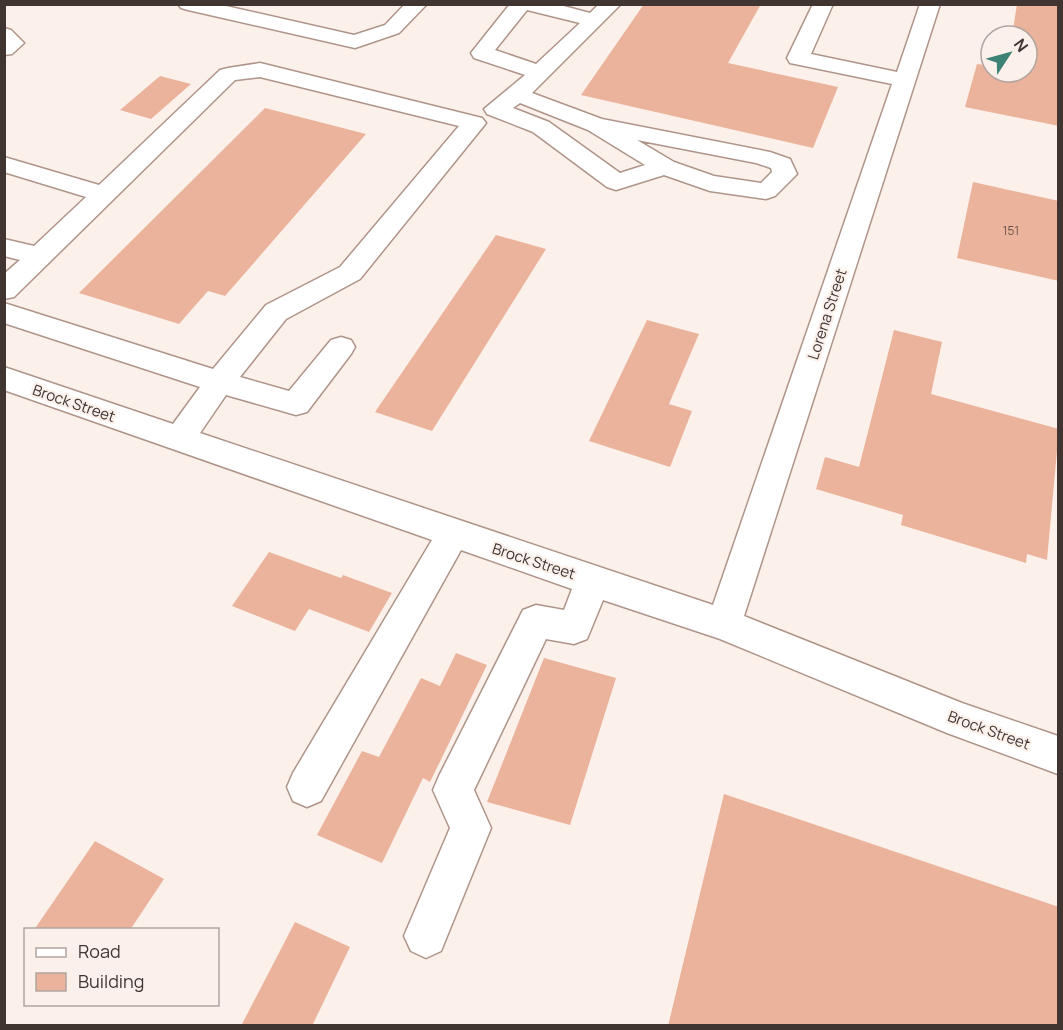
<svg xmlns="http://www.w3.org/2000/svg" width="1063" height="1030" font-family="Manrope,sans-serif">
<style>
.building{fill:#ebb39b}
.lines{fill:none;stroke-linecap:round;stroke-linejoin:round}
.minor-casing{stroke:#af9489;stroke-width:3}
.minor{fill:#fff;fill-rule:evenodd}
.labels{text-anchor:middle;dominant-baseline:central;stroke-width:4.5;stroke-linejoin:round;paint-order:stroke}
.number-label{font-size:12px;fill:#6b544b}
.street-label{font-size:15px;fill:#403530;stroke:#fcf0eb}
</style>
<rect width="100%" height="100%" fill="#fcf0eb"/>
<path class="building" d="M644,4H761L728,63L838,87L813,148L581,95Z
M1017,4H1059V126L965,107L977,64L991,66V72H1027V36H1012Z
M160,76L191,84L151,119L120,110Z
M265,108L366,134L225,296L208,291L179,324L79,293Z
M973,182L1059,201V281L957,258Z
M496,235L546,249L432,431L375,412Z
M647,320L699,334L669,404L692,411L670,467L589,441Z
M894,330L942,342L931,394L1059,429L1047,560L1027,554L1026,563L901,525L903,515L816,489L825,457L859,467Z
M269,552L341,578L343,575L392,593L369,632L309,609L295,631L232,606Z
M456,653L487,665L430,782L423,778L382,863L317,835L362,751L379,757L421,678L440,686Z
M544,658L616,678L570,825L487,802Z
M724,794L1059,907V1026H668Z
M95,841L164,879L130,930H34Z
M295,922L350,947L312,1026H241Z"/>
<g class="lines">
<defs>
<path id="minor" d="M178,4H217L354,35L385,25L405,4H427L399,33L355,48L188,10L181,8Z
M510,4H556L590,13L599,4H621L532,93L602,119L770,152L790,159L797,174L775,196L766,199L710,191L664,175L616,190L607,187L533,132L487,114L484,109L525,75L474,58L471,53ZM527,10L580,23L536,64L495,50ZM520,103L588,130L645,165L620,173L549,122L513,108ZM637,140L756,163L771,168L772,172L761,183L714,176L674,162Z
M813,4H833L811,54L897,72L920,4H940L744,616L962,703L1058,736V774L947,733L720,639L603,600L587,639L574,644L546,639L474,790L491,828L441,951L426,958L411,951L404,936L450,828L433,790L439,776L523,610L536,605L564,610L572,589L461,550L321,801L307,807L293,801L287,787L293,773L432,540L4,390V367L173,424L200,387L4,323V303L213,369L266,305L340,267L459,126L260,77L235,80L14,297L4,299V274L20,260L4,256V239L34,246L86,197L4,172V157L99,185L220,70L228,68L260,63L482,118L486,123L482,128L360,279L286,319L240,377L289,391L331,340L341,337L351,340L355,347L351,354L307,412L296,415L226,395L200,433L713,605L892,84L790,63L787,58Z
M4,28L11,30L24,43L12,54L4,55Z"/>
</defs>
<use href="#minor" class="minor-casing"/>
<use href="#minor" class="minor"/>
</g>
<g class="labels">
<g class="number-label">
<text x="1011" y="230">151</text>
</g>
<g class="street-label">
<text transform="translate(827 314) rotate(-72)">Lorena Street</text>
<text transform="translate(74 403) rotate(19)">Brock Street</text>
<text transform="translate(534 561) rotate(18)">Brock Street</text>
<text transform="translate(989 730) rotate(20)">Brock Street</text>
</g>
</g>
<rect width="1063" height="1030" fill="none" stroke="#403530" stroke-width="12"/>
<rect x="24" y="928" width="195" height="78" fill="#fcf0eb" stroke="#b1a5a0" stroke-width="1.5"/>
<rect x="36" y="948" width="30" height="9" fill="#ffffff" stroke="#b1a5a0" stroke-width="1.5"/>
<text x="78" y="958" font-size="18" fill="#403530">Road</text>
<rect x="36" y="973" width="30" height="18" fill="#ebb39b" stroke="#b1a5a0" stroke-width="1.5"/>
<text x="78" y="988" font-size="18" fill="#403530">Building</text>
<g transform="translate(1009 54) rotate(54)"><circle r="28" fill="#fcf0eb" stroke="#b1a5a0" stroke-width="1.5"/>
<path d="M0-4.5L10 22L0 15L-10 22Z" fill="#3e8276"/>
<text y="-9" font-size="16" font-weight="bold" text-anchor="middle" fill="#403530">N</text>
</g>
</svg>
